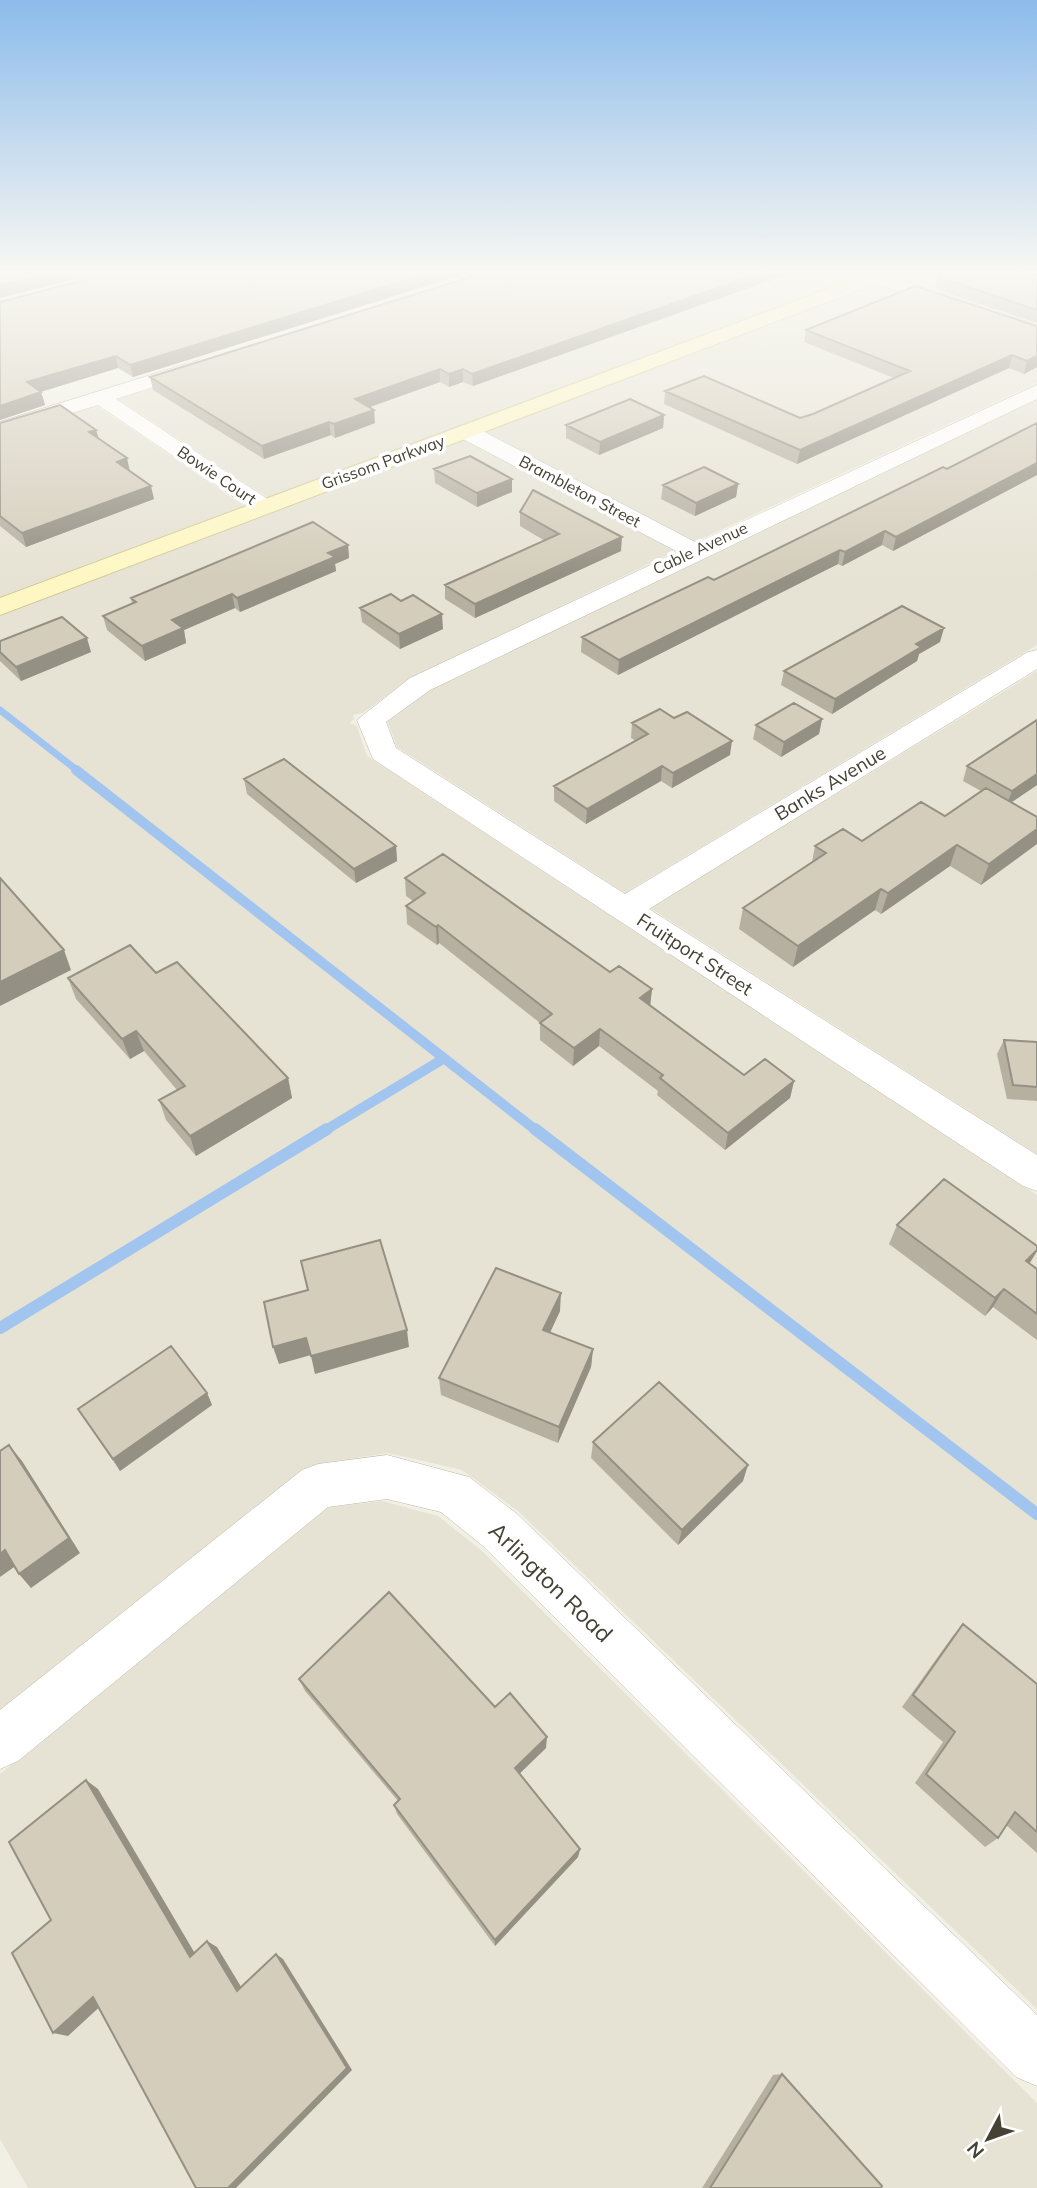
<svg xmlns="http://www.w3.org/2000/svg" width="1037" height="2188" font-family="Mulish,sans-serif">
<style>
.residential{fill:#e6e3d4}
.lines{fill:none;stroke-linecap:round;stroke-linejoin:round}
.stream-far2{stroke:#a2c5ef;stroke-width:7}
.stream-far1{stroke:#a2c5ef;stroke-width:10}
.stream{stroke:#a2c5ef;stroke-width:12}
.minor-casing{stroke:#beb9a8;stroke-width:1}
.secondary-casing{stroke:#d2ca96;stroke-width:2}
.minor{fill:#fff;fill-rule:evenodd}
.secondary{fill:#fef7c4;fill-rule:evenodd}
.wall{fill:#b6b0a1}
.shaded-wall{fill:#949083}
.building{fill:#d4cdbb;stroke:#949083;stroke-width:2}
.labels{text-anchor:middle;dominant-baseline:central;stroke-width:7;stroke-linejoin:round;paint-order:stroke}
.far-street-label{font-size:16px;fill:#454135;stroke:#fff}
.street-label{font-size:19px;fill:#454135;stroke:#fff}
.near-street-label{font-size:23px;fill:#454135;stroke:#fff}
</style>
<rect width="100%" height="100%" fill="#f2f0e5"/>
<path class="residential" d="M503,274H871L268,498L115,397Z
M898,274H1037V327L888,277Z
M875,282L1037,337V383L695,542L483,432Z
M1037,398V645L625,893L397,747L387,720L430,689Z
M94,404L246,507L0,600V434Z
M464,439L676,551L411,678L363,713L353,715L354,719L350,723L357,726L367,756L1037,1195V2009L519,1512L462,1470L388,1453L320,1463L304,1470L0,1712V615Z
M1037,671V1154L650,908Z
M382,1501L438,1516L481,1550L1037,2103V2188H28L0,2139V1774L325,1508Z"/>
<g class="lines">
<path class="stream-far2" d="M0,710L78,771"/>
<path class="stream-far1" d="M76,770L537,1131
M324,1131L443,1059"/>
<path class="stream" d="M535,1129L1037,1514
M0,1328L327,1129"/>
<defs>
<path id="minor" d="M868,274H881L1037,326V338L868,281L865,277Z
M199,360L206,362L209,366L206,370L116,399L272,502L276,507L272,512H256L98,405L0,435V422Z
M1037,385V399L430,690L386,722L396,748L625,894L1028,652L1037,650V669L649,909L1037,1155V1191L1023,1186L373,759L357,720L410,678L678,552L459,437L456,432L459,427H475L697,543Z
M387,1455L469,1477L517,1514L1037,2015V2086L1016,2077L483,1546L441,1512L387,1499L328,1507L18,1761L0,1769V1710L302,1470L318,1464Z"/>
<path id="secondary" d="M868,274H893L891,278L0,615V598Z"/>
</defs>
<use href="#minor" class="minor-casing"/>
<use href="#secondary" class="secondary-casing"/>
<use href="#minor" class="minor"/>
<use href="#secondary" class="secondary"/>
</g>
<path class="wall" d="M107,274H465L133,377L118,368L41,392L45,405L0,420V302Z
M480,274H788L473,386L463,382L449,387L440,382L369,407L375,423L335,438L331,435L264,459L153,390L150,377Z
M938,277L1037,281V323L935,289Z
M1037,326V367L1024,374L1009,368L797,464L664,404L665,391L800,418L813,414L894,378L804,342L806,330Z
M664,415L663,428L599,455L566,438V425Z
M0,423L96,430L99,439L130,472L154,499L26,547L0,526Z
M1037,423V475L893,551L882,545L842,566L838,564L618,675L581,652L582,637L714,580L947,469Z
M434,469L512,492L477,507L435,483Z
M738,484L736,497L695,516L661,499L663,485Z
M520,512L621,551L475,618L445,599V585L545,541L520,526Z
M348,545L349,558L335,564L336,571L240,612L235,608L184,630L186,643L145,661L107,630L103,616L132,604L131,598Z
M360,608L443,629L400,649L362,622Z
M0,641L91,652L21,681L0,661Z
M940,642L919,654L917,661L832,714L781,685L784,671Z
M822,719L819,734L781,757L753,739L756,725Z
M1037,720V785L1012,802L1037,817L981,885L950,866L881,914L875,910L793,967L739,929L743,908L812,862L815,846L862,841L945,816L981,791L963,781L967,766Z
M632,723L730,755L672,788L661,781L586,824L554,801V786L636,741L631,738Z
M244,779L396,846L397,861L356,883L247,794Z
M405,878L610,972L652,989L650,1005L744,1075L794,1081L790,1098L725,1150L657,1095L658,1091L599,1046L573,1066L540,1040V1023L439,943L437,945L407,924L406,906L413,901L406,896Z
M68,978L288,1078L292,1098L196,1156L166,1120L159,1100L177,1090L144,1051L130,1059L76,999Z
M1004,1040L1037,1042V1101L1007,1099L997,1054Z
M897,1225L1037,1251L1029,1264L1037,1269V1340L993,1307L985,1316L889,1244Z
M560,1311L550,1332L593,1349L591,1367L558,1443L441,1395L439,1378Z
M207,1393L212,1405L120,1471L78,1409Z
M593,1442L743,1481L678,1545L591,1458Z
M963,1624L1037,1684V1853L1006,1825L998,1838L985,1847L915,1783L943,1742L902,1707L952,1637Z
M299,1679L495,1707L546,1748L519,1774L580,1849L578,1857L495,1946L397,1814L394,1805L398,1801L305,1691Z
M782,2074L881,2188H702L773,2075Z"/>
<path class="shaded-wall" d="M46,274H95L0,298V285Z
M426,274H465L133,377L130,365Z
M757,274H788L473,386L472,374Z
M1012,355L1009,368L797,464L800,450Z
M116,356L118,368L30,395L27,382Z
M1037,356V367L1024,374L1027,361Z
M440,369V382L356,412L355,399Z
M463,369V382L449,387V374Z
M41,392L45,405L0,420V406Z
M374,410L375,423L335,438L334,424Z
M664,415L663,428L599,455L600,442Z
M329,422L331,435L264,459L262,446Z
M96,430L100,443L89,432Z
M127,458L130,472L117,462Z
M1037,463V475L893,551L896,537Z
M512,479V492L477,507V493Z
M738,484L736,497L695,516L696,503Z
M151,486L154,499L26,547L22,533Z
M885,531L882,545L842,566L845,552Z
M622,537L621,551L475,618V604Z
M348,545L349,558L335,564L336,571L240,612L237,598L328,553Z
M840,550L838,564L618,675L619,660Z
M232,594L235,608L184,630L186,643L145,661L142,646L172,620Z
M442,614L443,629L400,649L399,634Z
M944,628L940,642L919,654L917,661L832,714L835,699L916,644Z
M87,638L91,652L21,681L16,667Z
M822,719L819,734L781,757L784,742Z
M732,741L730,755L672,788L673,773Z
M662,766L661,781L586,824L587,809Z
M1037,774V785L1006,806L1012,791Z
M1037,829V844L981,885L989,864Z
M957,845L950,866L881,914L888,893Z
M396,846L397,861L356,883L354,869Z
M881,889L875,910L793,967L798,946Z
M438,925L439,943L437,945L436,927Z
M64,950L71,970L0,1006V982Z
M652,989L650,1007L640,998Z
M600,1029L599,1046L573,1066L574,1048Z
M136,1031L144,1051L130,1059L122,1039Z
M288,1078L292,1098L196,1156L190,1136Z
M794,1081L790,1098L725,1150L728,1133Z
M1037,1250V1251L1028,1266L1026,1261Z
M1004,1289L993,1307L985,1316L995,1298Z
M561,1293L560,1311L543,1348V1330Z
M407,1330L409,1347L315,1374L311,1356Z
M306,1338L311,1355L279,1364L273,1347Z
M593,1349L591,1367L558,1443L559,1427Z
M207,1393L212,1405L120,1471L113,1459Z
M9,1445L22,1461L80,1553L31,1588L19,1574Z
M748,1465L743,1481L678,1545L682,1530Z
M5,1550L17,1565L0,1577V1554Z
M547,1737L546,1748L515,1778V1768Z
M86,1780L98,1789L200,1962L190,1957Z
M580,1849L578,1857L495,1946V1940Z
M207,1941L217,1947L246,1995L237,1991Z
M276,1954L283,1959L352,2070L236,2188H228Z
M93,1997L106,2001L68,2036L53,2033Z"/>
<path class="building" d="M0,274H46L0,285Z
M107,274H426L130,365L116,356L27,382L41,392L0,406V302Z
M480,274H757L472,374L463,369L449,374L440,369L355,399L374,410L334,424L329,422L262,446L150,377Z
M948,274H1016L1037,281V310L938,277Z
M915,286L1037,326V356L1027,361L1012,355L800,450L665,391L704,376L800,418L813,414L910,371L806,330Z
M630,399L664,415L600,442L566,425Z
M60,405L96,430L89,432L127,458L117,462L151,486L22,533L0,516V423Z
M1037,423V463L896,537L885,531L845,552L840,550L619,660L582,637L708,577L714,580L943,467L947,469Z
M470,456L512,479L477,493L434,469Z
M704,467L738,484L696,503L663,485Z
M533,490L622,537L475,604L445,585L559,534L520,512Z
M313,522L348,545L328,553L335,557L237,598L232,594L172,620L183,628L142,646L103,616L136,602L131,598Z
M391,594L401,601L413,595L442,614L399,634L360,608Z
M902,606L944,628L916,644L921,647L835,699L784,671Z
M62,617L87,638L16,667L0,652V641Z
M794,703L822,719L784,742L756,725Z
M660,709L674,718L687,712L732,741L673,773L662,766L587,809L554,786L648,734L632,723Z
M1037,720V774L1012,791L967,766Z
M284,759L396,846L354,869L244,779Z
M986,788L1037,817V829L989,864L957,845L888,893L881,889L798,946L743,908L826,853L815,846L843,829L862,841L921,802L945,816Z
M443,854L610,972L619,966L652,989L640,998L744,1075L765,1059L794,1081L728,1133L660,1078L663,1075L600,1029L574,1048L540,1023L552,1014L438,925L436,927L406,906L425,893L405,878Z
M0,878L64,950L0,982Z
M130,945L156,973L177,962L288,1078L190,1136L159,1100L185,1086L136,1031L122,1039L68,978Z
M1004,1040L1037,1042V1087L1013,1085Z
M944,1179L1037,1246V1250L1026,1261L1037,1269V1314L1004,1289L995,1298L897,1225Z
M380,1240L407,1330L311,1356L306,1338L273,1347L264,1302L308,1290L301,1261Z
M496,1268L561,1293L543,1330L593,1349L559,1427L439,1378Z
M171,1346L207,1393L113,1459L78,1409Z
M659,1382L748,1465L682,1530L593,1442Z
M9,1445L69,1538L19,1574L5,1550L0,1554V1451Z
M389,1592L495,1707L510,1693L547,1737L515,1768L580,1849L495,1940L394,1805L400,1799L299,1679Z
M963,1624L1037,1684V1832L1015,1812L998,1838L926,1774L955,1732L913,1695Z
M86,1780L190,1957L207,1941L237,1991L276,1954L347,2068L228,2188H196L93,1997L53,2033L12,1953L51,1920L9,1842Z
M782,2074L882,2186L881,2188H710Z"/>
<linearGradient id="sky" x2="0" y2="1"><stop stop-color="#8cbbeb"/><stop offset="0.47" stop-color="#f9f8f3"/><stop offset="1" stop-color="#f9f8f3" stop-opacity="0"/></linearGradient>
<rect width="1037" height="580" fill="url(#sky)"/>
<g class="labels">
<g class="far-street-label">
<text transform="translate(383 462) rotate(-20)">Grissom Parkway</text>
<text transform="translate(217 475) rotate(34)">Bowie Court</text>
<text transform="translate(580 491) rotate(28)">Brambleton Street</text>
<text transform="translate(700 548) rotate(-25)">Cable Avenue</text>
</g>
<g class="street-label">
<text transform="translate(830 783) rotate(-31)">Banks Avenue</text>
<text transform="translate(695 954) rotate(33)">Fruitport Street</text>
</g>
<g class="near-street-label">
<text transform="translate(551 1582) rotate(44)">Arlington Road</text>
</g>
</g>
<g transform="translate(988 2139) rotate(229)" stroke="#ffffff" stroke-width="5" paint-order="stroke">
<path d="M0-5L12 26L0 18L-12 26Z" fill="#454135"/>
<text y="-10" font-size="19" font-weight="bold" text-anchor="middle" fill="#454135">N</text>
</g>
</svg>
